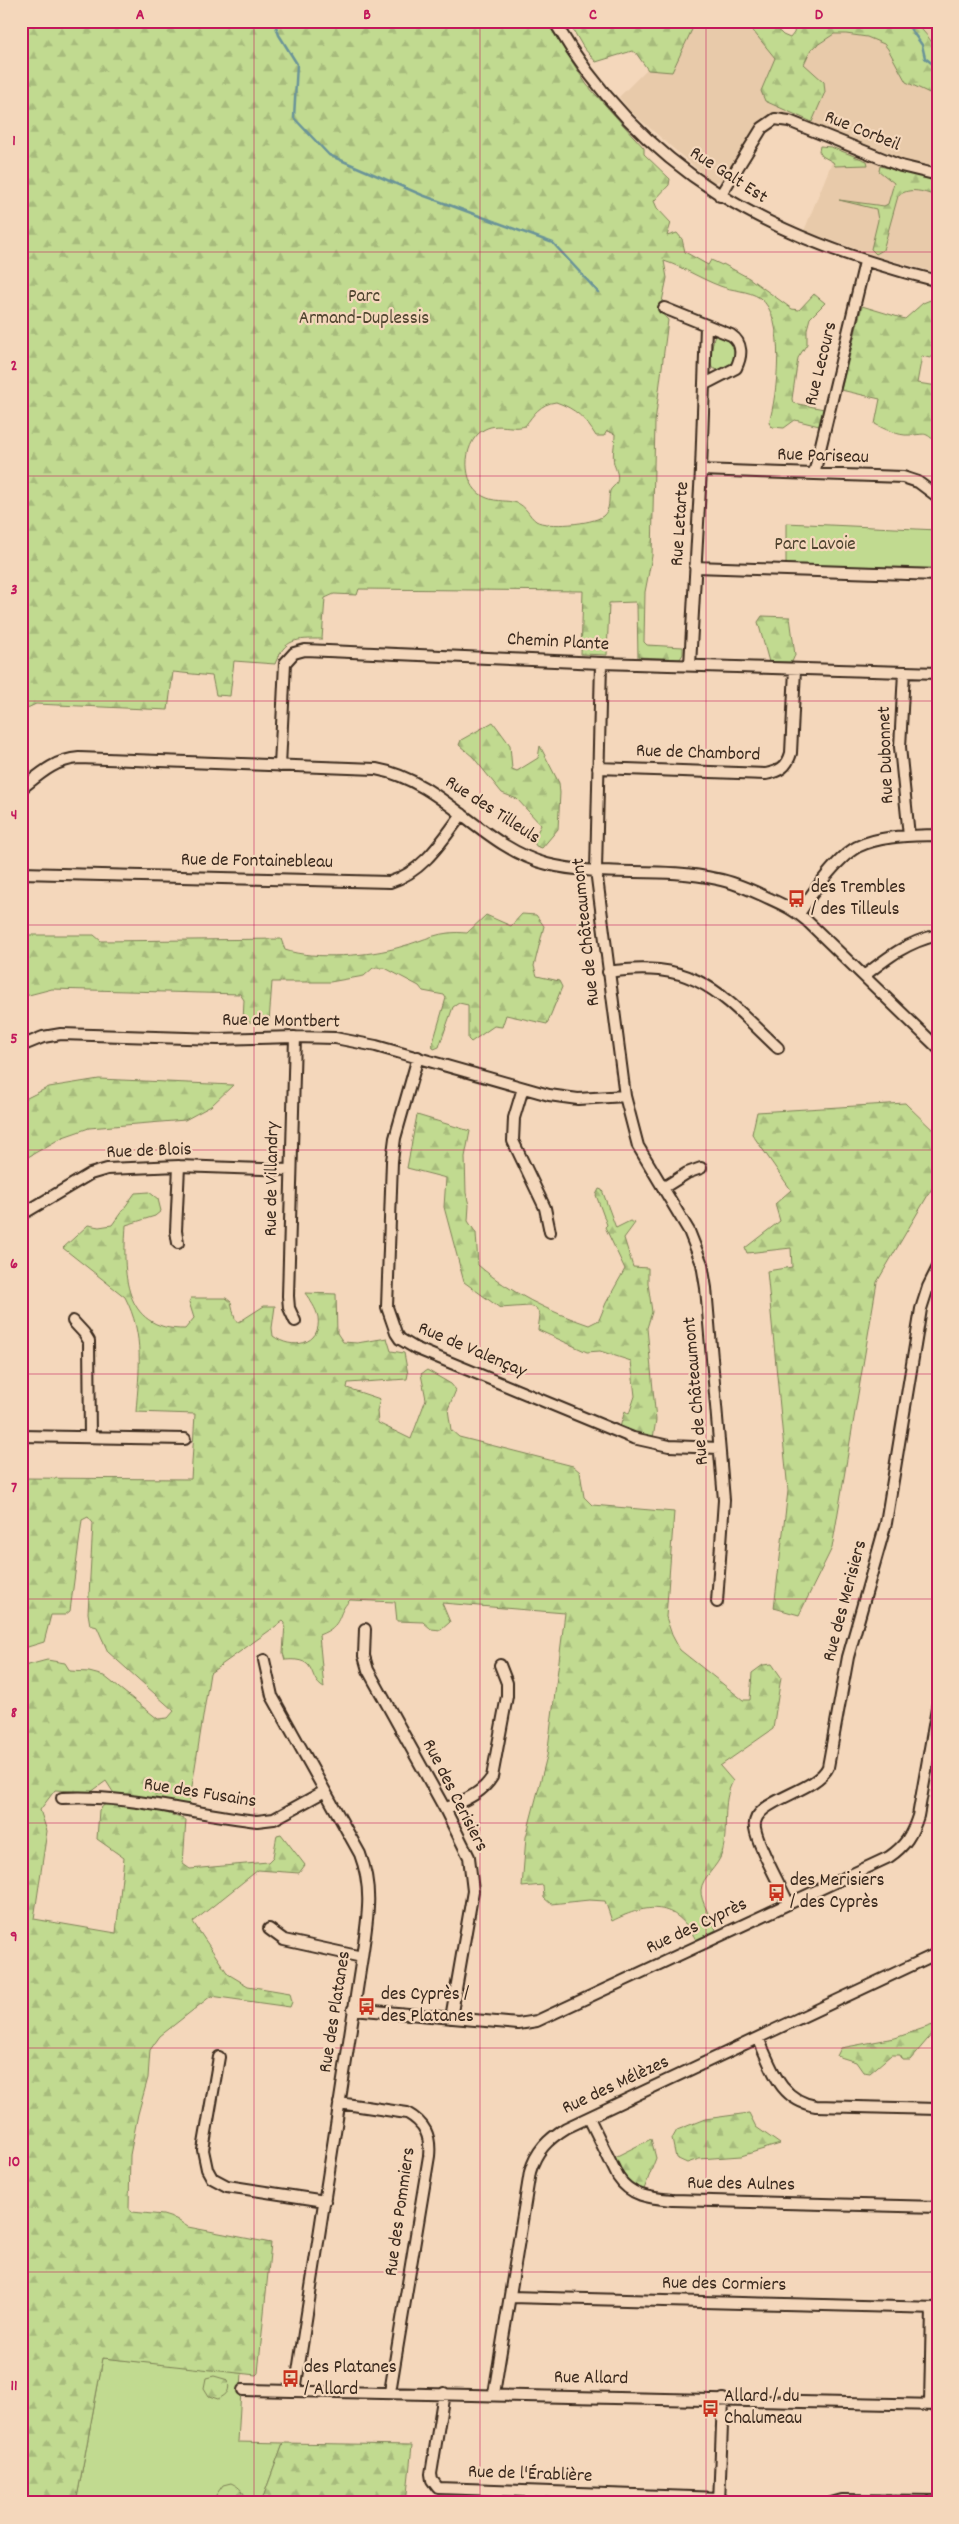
<svg xmlns="http://www.w3.org/2000/svg" width="959" height="2524" font-family="Dekko,sans-serif">
<style>
.built{fill:#e8caaa}
.green{fill:#c1da90;stroke:#7e8257}
.forest{fill:url(#forest-firs);stroke:#7e8257;fill-rule:evenodd}
.lines{fill:none;stroke-linecap:round;stroke-linejoin:round}
.stream{stroke:#6b9498;stroke-width:2.5}
.minor-casing{stroke:#3b2a1e;stroke-width:14}
.minor{stroke:#f4d7bb;stroke-width:10}
.grid{fill:none;stroke:#c2185b;stroke-width:1;stroke-opacity:0.55}
.labels{text-anchor:middle;dominant-baseline:central;stroke-width:4.5;stroke-linejoin:round;paint-order:stroke}
.street-label{font-size:19px;fill:#3b2a1e;stroke:#f4d7bb}
.park-label{font-size:19px;fill:#4f442f;stroke:#f4d7bb}
.poi-label{font-size:19px;fill:#3b2a1e;stroke:#f4d7bb;text-anchor:start}
.neatline{fill:none;stroke:#c2185b;stroke-width:2}
.grid-label{font-size:16px;text-anchor:middle;font-weight:bold;fill:#c2185b}
</style>
<defs>
<pattern id="forest-firs" width="22" height="20" patternUnits="userSpaceOnUse" patternTransform="scale(1.25)"><rect width="22" height="20" fill="#c1da90"/><path d="M5 1l3.5 6h-7zM16 11l3.5 6h-7z" fill="#a7bb7c"/></pattern>
</defs>
<rect width="100%" height="100%" fill="#f4d7bb"/>
<filter id="ink" filterUnits="userSpaceOnUse"><feTurbulence type="fractalNoise" baseFrequency=".02" numOctaves="2"/><feDisplacementMap in="SourceGraphic" scale="10" xChannelSelector="R" yChannelSelector="G"/><feConvolveMatrix kernelMatrix="1 2 1 2 8 2 1 2 1" color-interpolation-filters="sRGB"/></filter>
<g filter="url(#ink)">
<path class="built" d="M695,21H749L792,72L835,21H874L938,70V273L879,257L804,231L838,147L784,125L771,126L732,188L723,181L712,182L630,111L619,97Z
M913,21H938V51L923,30Z"/>
<path class="green" d="M720,335L732,340L737,351L734,363L721,371L712,368L710,359L714,337Z
M786,523L938,530V570L786,565Z
M103,2358L242,2372L238,2442L283,2443L261,2503H246V2500L216,2501L217,2503H76Z"/>
<path class="forest" d="M21,21H546L587,85L644,148V154L670,179L669,185L654,201L657,208L671,223L667,236L677,233L682,239L685,252L708,265L711,260L722,265L723,264L749,278L792,309L799,310L814,294L825,303L810,318L807,329V344L798,358L792,399L793,403L824,409L819,426L795,420L784,428L772,427L769,423C777,396 787,317 760,298C748,290 732,291 720,286C701,279 683,267 664,261L667,278L660,311L668,320L655,422L652,556L645,592L644,642L647,645L683,647V654L680,659L638,657L637,605L635,602L609,603L607,655L581,654L583,591L359,589L357,595L334,594L325,598L322,639C296,639 285,638 275,664L234,661L230,696L216,695L212,676L173,672L168,710L36,704L25,709L21,714ZM556,402C576,409 585,418 596,436H604L607,431L615,434C615,443 612,455 614,464C616,470 619,475 617,482C615,486 611,488 610,491C608,500 611,509 603,516C593,524 547,528 536,521C529,516 526,506 517,503C508,500 497,502 487,498C463,489 461,451 478,434C494,419 511,431 525,426C534,414 540,404 556,402Z
M568,21H696L672,72L648,70L636,53L632,51L596,62L583,47Z
M745,21H769L783,35L790,38L794,33L796,21H913C944,50 938,58 938,97L906,82L888,49L884,44L867,37L846,34H834L811,49L804,64L824,82L825,92L812,122L765,101L761,91L775,58Z
M820,146L831,147L867,161L868,165L835,166L833,162L822,156L819,151Z
M880,166L938,181V197C925,192 910,186 898,196L883,250L876,254L871,249L878,220L876,209L839,200L884,206L888,204L894,183L879,171Z
M938,297L937,354L930,358L922,356L917,383L938,386V444C923,430 927,435 909,435C899,436 884,429 875,424L880,399L841,390L862,306L905,319L923,303Z
M762,616L790,617L795,655L792,662H769L758,622Z
M493,722L510,745L512,769L517,771L538,758L540,746L559,783L560,793L558,829L542,848L536,846L533,840L541,825L517,799L502,793L473,757L459,745L461,740Z
M522,914L536,915L544,926L534,966L537,976L559,981L562,987L547,1024L506,1015L502,1027L494,1026L471,1042L468,1039V1005L459,1003L453,1007L439,1047L434,1049L432,1046L446,998L444,995L423,991L419,986L385,968H373L364,976L330,982H272L269,1022H243L244,1000L240,994L52,989L21,997V935H94L101,941L281,939L285,950C314,960 371,956 400,947C426,940 439,930 467,933L486,915L511,926Z
M99,1079L233,1085L211,1106L185,1120L89,1128L63,1137L21,1161V1101L49,1087Z
M905,1103L938,1135V1178L877,1282L832,1548L799,1615L774,1608L788,1491L767,1271L792,1267L791,1248L747,1253L745,1248L780,1221L775,1204L791,1190L752,1134L757,1112Z
M417,1115L470,1131L465,1157L466,1193L469,1205L468,1221L476,1233L478,1265C510,1293 550,1312 589,1325L599,1320L606,1303L625,1269L605,1227L607,1225L596,1195L599,1189L602,1190L616,1228L630,1221L635,1223L624,1238L633,1267L648,1268V1283L652,1312L647,1328L656,1420L653,1438L620,1427L625,1411L629,1414L635,1396L631,1361L600,1351L587,1352L538,1330L540,1315L536,1308L529,1306L500,1308L464,1282L444,1207L446,1178L407,1168Z
M149,1192L158,1199L161,1211L155,1216L126,1225C123,1272 122,1330 185,1329L194,1318L189,1302L191,1298H226L231,1302L235,1319L239,1322L264,1306H275L272,1328L273,1336C291,1350 322,1346 318,1317C316,1308 310,1300 305,1293L336,1294L337,1333L343,1342L357,1343L387,1338L391,1351L404,1353L408,1374L407,1379L348,1383L347,1388L380,1399L377,1411L378,1423L411,1439L426,1399L421,1374L427,1370L451,1384L456,1390L448,1409L451,1430L459,1437L573,1466L580,1472L584,1497L592,1505L674,1512L666,1617L672,1635L680,1650L743,1700H750L752,1673L763,1665L772,1664L781,1677L773,1729L720,1766L733,1781C721,1802 729,1830 722,1853C718,1867 702,1877 701,1890C700,1901 712,1919 716,1930L696,1940C675,1900 648,1903 612,1921L605,1901L589,1900L551,1904L544,1898L543,1885L522,1887L526,1837L547,1756L565,1613L442,1603L450,1622L441,1630L431,1629L423,1622L397,1621L395,1602L350,1600C335,1615 345,1625 319,1635L324,1688C306,1678 320,1657 285,1660L283,1653L285,1623L283,1621L210,1673L189,1805L156,1799L155,1809L186,1820L183,1864L190,1869L268,1862L273,1857L277,1835L281,1834L305,1865L299,1873L258,1870L193,1922L228,1974L248,1986L290,1993L292,2002L290,2007L211,1996L160,2036L150,2050L148,2078L138,2114L130,2155L129,2208L132,2212L163,2215L176,2219L188,2227L271,2243L258,2373L256,2375L103,2358L76,2503H21V1667L47,1660L65,1663L70,1671L89,1672L104,1676L158,1719L168,1718L174,1711L108,1652L97,1627L90,1625L88,1613L93,1523L88,1517L82,1520L70,1611L65,1615H51L44,1642L21,1649V1478L191,1479L195,1414L136,1412C139,1370 145,1336 125,1297L63,1248L88,1225L99,1227L112,1225L135,1193ZM106,1781L115,1795L99,1810L97,1839L124,1858L116,1933L34,1919L47,1831L40,1810L55,1790L91,1792Z
M933,2025V2033L910,2060H903L900,2055H891L870,2073L863,2072L856,2062L837,2056L841,2048L895,2038Z
M749,2113L756,2127L780,2144L741,2156L699,2159L687,2163L676,2158L672,2139L677,2130L705,2119Z
M651,2139L656,2158L643,2192L629,2186L615,2157Z
M214,2376L228,2380C230,2391 228,2394 218,2399L209,2396L204,2388L206,2378Z
M283,2443L412,2445L406,2503H261Z
M231,2483C240,2487 246,2493 246,2503L216,2501V2495L223,2485Z"/>
<g class="lines">
<path class="stream" d="M274,21L279,35L297,64L294,118L329,155L422,195L553,243L598,292
M905,21L922,45L925,58L938,68"/>
<defs>
<path id="minor" d="M554,21C643,173 772,240 938,281
M720,196L762,128L775,119L789,121L901,166L938,175
M664,308L731,335C743,343 742,356 736,368L705,384
M701,470L903,477L918,482L938,497
M814,474L865,262
M695,567L938,575
M601,663L596,870L625,1096L638,1146L689,1231L702,1264L706,1288L724,1500L717,1602
M690,665L701,470L706,326
M904,672L900,747L909,836
M280,766L285,663L294,653L305,650L601,663L938,673
M598,768L766,774C780,771 787,767 791,753L795,669
M21,789C40,774 54,760 79,758L376,769C443,781 482,847 547,864C603,878 662,866 717,879C733,882 749,889 764,896C779,903 794,909 806,920L938,1048
M21,873L390,882C423,872 442,841 462,814
M799,914C811,894 837,858 857,847C881,835 912,836 938,835
M608,972C696,959 720,993 778,1048
M864,976C888,957 907,942 938,935
M295,1037L288,1296L289,1308L295,1321
M21,1046L43,1037L61,1034L218,1039L295,1037L335,1038L376,1046L549,1095L578,1099L625,1096
M418,1057L395,1138L392,1161L387,1307L396,1333L400,1339L415,1348L633,1438L669,1446L719,1448
M523,1088L514,1118L513,1141L545,1208L550,1232
M663,1188L687,1173L701,1168
M21,1215L90,1174L107,1169L179,1166L290,1170
M178,1243L176,1231L179,1166
M73,1321L84,1333L89,1341L90,1437
M21,1436L185,1439
M365,1629L364,1656L368,1670L445,1809L469,1857L473,1891L451,2018
M264,1660L272,1696L360,1854C374,1891 367,1920 362,1957L295,2391
M62,1798C129,1794 192,1814 257,1821L274,1819L325,1791
M445,1809C462,1801 482,1794 492,1777L507,1696V1683L500,1665
M788,1903C780,1884 758,1847 755,1828C750,1800 816,1793 828,1767L848,1657L886,1523L921,1309L928,1287L938,1267
M269,1929L284,1940L362,1957
M353,2009L518,2024L537,2021L889,1857C905,1846 912,1835 918,1816L938,1703
M758,2038C772,2068 779,2100 816,2106L938,2109
M219,2057L203,2150L207,2169L212,2178L227,2186L325,2201
M339,2103L407,2113C425,2123 431,2136 429,2156L390,2392
M589,2118L618,2177C631,2197 651,2198 673,2200L938,2207
M510,2297L938,2308
M243,2390L938,2405
M444,2393L431,2474L432,2480L438,2488L720,2498
M494,2394L530,2172C536,2151 548,2139 566,2128L938,1953
M930,2404L932,2308
M719,2503L723,2399
M831,2503L842,2500L938,2501"/>
</defs>
<use href="#minor" class="minor-casing"/>
<use href="#minor" class="minor"/>
</g>
</g>
<path class="grid" d="M254,21V2503M480,21V2503M706,21V2503M21,252H938M21,476H938M21,701H938M21,925H938M21,1150H938M21,1374H938M21,1599H938M21,1823H938M21,2048H938M21,2272H938"/>
<defs>
<symbol id="bus-bare" viewBox="-9 -9 18 18"><path d="M-5-6H5V4H4V6H2V4H-2V6H-4V4H-5ZM-3.5-4V0h7V-4ZM-3.5 1.2v1.5H-2V1.2ZM2 1.2v1.5H3.5V1.2Z" fill="#c8321e" stroke="#f4d7bb" stroke-width="2.5" paint-order="stroke"/></symbol>
</defs>
<g fill-rule="evenodd">
<use href="#bus-bare" x="784" y="886" width="25" height="25"/>
<use href="#bus-bare" x="764" y="1880" width="25" height="25"/>
<use href="#bus-bare" x="354" y="1994" width="25" height="25"/>
<use href="#bus-bare" x="278" y="2366" width="25" height="25"/>
<use href="#bus-bare" x="698" y="2396" width="25" height="25"/>
</g>
<g class="labels">
<g class="street-label">
<text transform="translate(862 132) rotate(22)">Rue Corbeil</text>
<text transform="translate(728 176) rotate(33)">Rue Galt Est</text>
<text transform="translate(822 364) rotate(-76)">Rue Lecours</text>
<text transform="translate(823 457) rotate(2)">Rue Pariseau</text>
<text transform="translate(681 524) rotate(-86)">Rue Letarte</text>
<text transform="translate(558 643) rotate(3)">Chemin Plante</text>
<text transform="translate(698 754) rotate(2)">Rue de Chambord</text>
<text transform="translate(887 755) rotate(-92)">Rue Dubonnet</text>
<text transform="translate(492 811) rotate(33)">Rue des Tilleuls</text>
<text transform="translate(257 862) rotate(1)">Rue de Fontainebleau</text>
<text transform="translate(587 932) rotate(-96)">Rue de Châteaumont</text>
<text transform="translate(281 1022) rotate(1)">Rue de Montbert</text>
<text transform="translate(149 1152) rotate(-2)">Rue de Blois</text>
<text transform="translate(273 1179) rotate(-89)">Rue de Villandry</text>
<text transform="translate(472 1351) rotate(23)">Rue de Valençay</text>
<text transform="translate(697 1391) rotate(-95)">Rue de Châteaumont</text>
<text transform="translate(846 1601) rotate(-75)">Rue des Merisiers</text>
<text transform="translate(200 1794) rotate(9)">Rue des Fusains</text>
<text transform="translate(454 1796) rotate(63)">Rue des Cerisiers</text>
<text transform="translate(697 1927) rotate(-25)">Rue des Cyprès</text>
<text transform="translate(336 2012) rotate(-81)">Rue des Platanes</text>
<text transform="translate(616 2086) rotate(-25)">Rue des Mélèzes</text>
<text transform="translate(741 2185) rotate(1)">Rue des Aulnes</text>
<text transform="translate(401 2212) rotate(-82)">Rue des Pommiers</text>
<text transform="translate(724 2285) rotate(1)">Rue des Cormiers</text>
<text transform="translate(591 2379) rotate(1)">Rue Allard</text>
<text transform="translate(530 2475) rotate(2)">Rue de l'Érablière</text>
</g>
<g class="park-label">
<text x="364" y="297">Parc<tspan x="364" dy="22">Armand-Duplessis</tspan></text>
<text x="815" y="545">Parc Lavoie</text>
</g>
<g class="poi-label">
<text x="811" y="888">des Trembles<tspan x="811" dy="22">/ des Tilleuls</tspan></text>
<text x="790" y="1881">des Merisiers<tspan x="790" dy="22">/ des Cyprès</tspan></text>
<text x="381" y="1995">des Cyprès /<tspan x="381" dy="22">des Platanes</tspan></text>
<text x="304" y="2368">des Platanes<tspan x="304" dy="22">/ Allard</tspan></text>
<text x="724" y="2397">Allard / du<tspan x="724" dy="22">Chalumeau</tspan></text>
</g>
</g>
<rect width="959" height="2524" fill="none" stroke="#f4d7bb" stroke-width="55"/>
<rect x="28" y="28" width="904" height="2468" class="neatline"/>
<g class="grid-label">
<text x="140" y="19">A</text>
<text x="367" y="19">B</text>
<text x="593" y="19">C</text>
<text x="819" y="19">D</text>
<text x="14" y="145">1</text>
<text x="14" y="370">2</text>
<text x="14" y="594">3</text>
<text x="14" y="819">4</text>
<text x="14" y="1043">5</text>
<text x="14" y="1268">6</text>
<text x="14" y="1492">7</text>
<text x="14" y="1717">8</text>
<text x="14" y="1941">9</text>
<text x="14" y="2166">10</text>
<text x="14" y="2390">11</text>
</g>
</svg>
